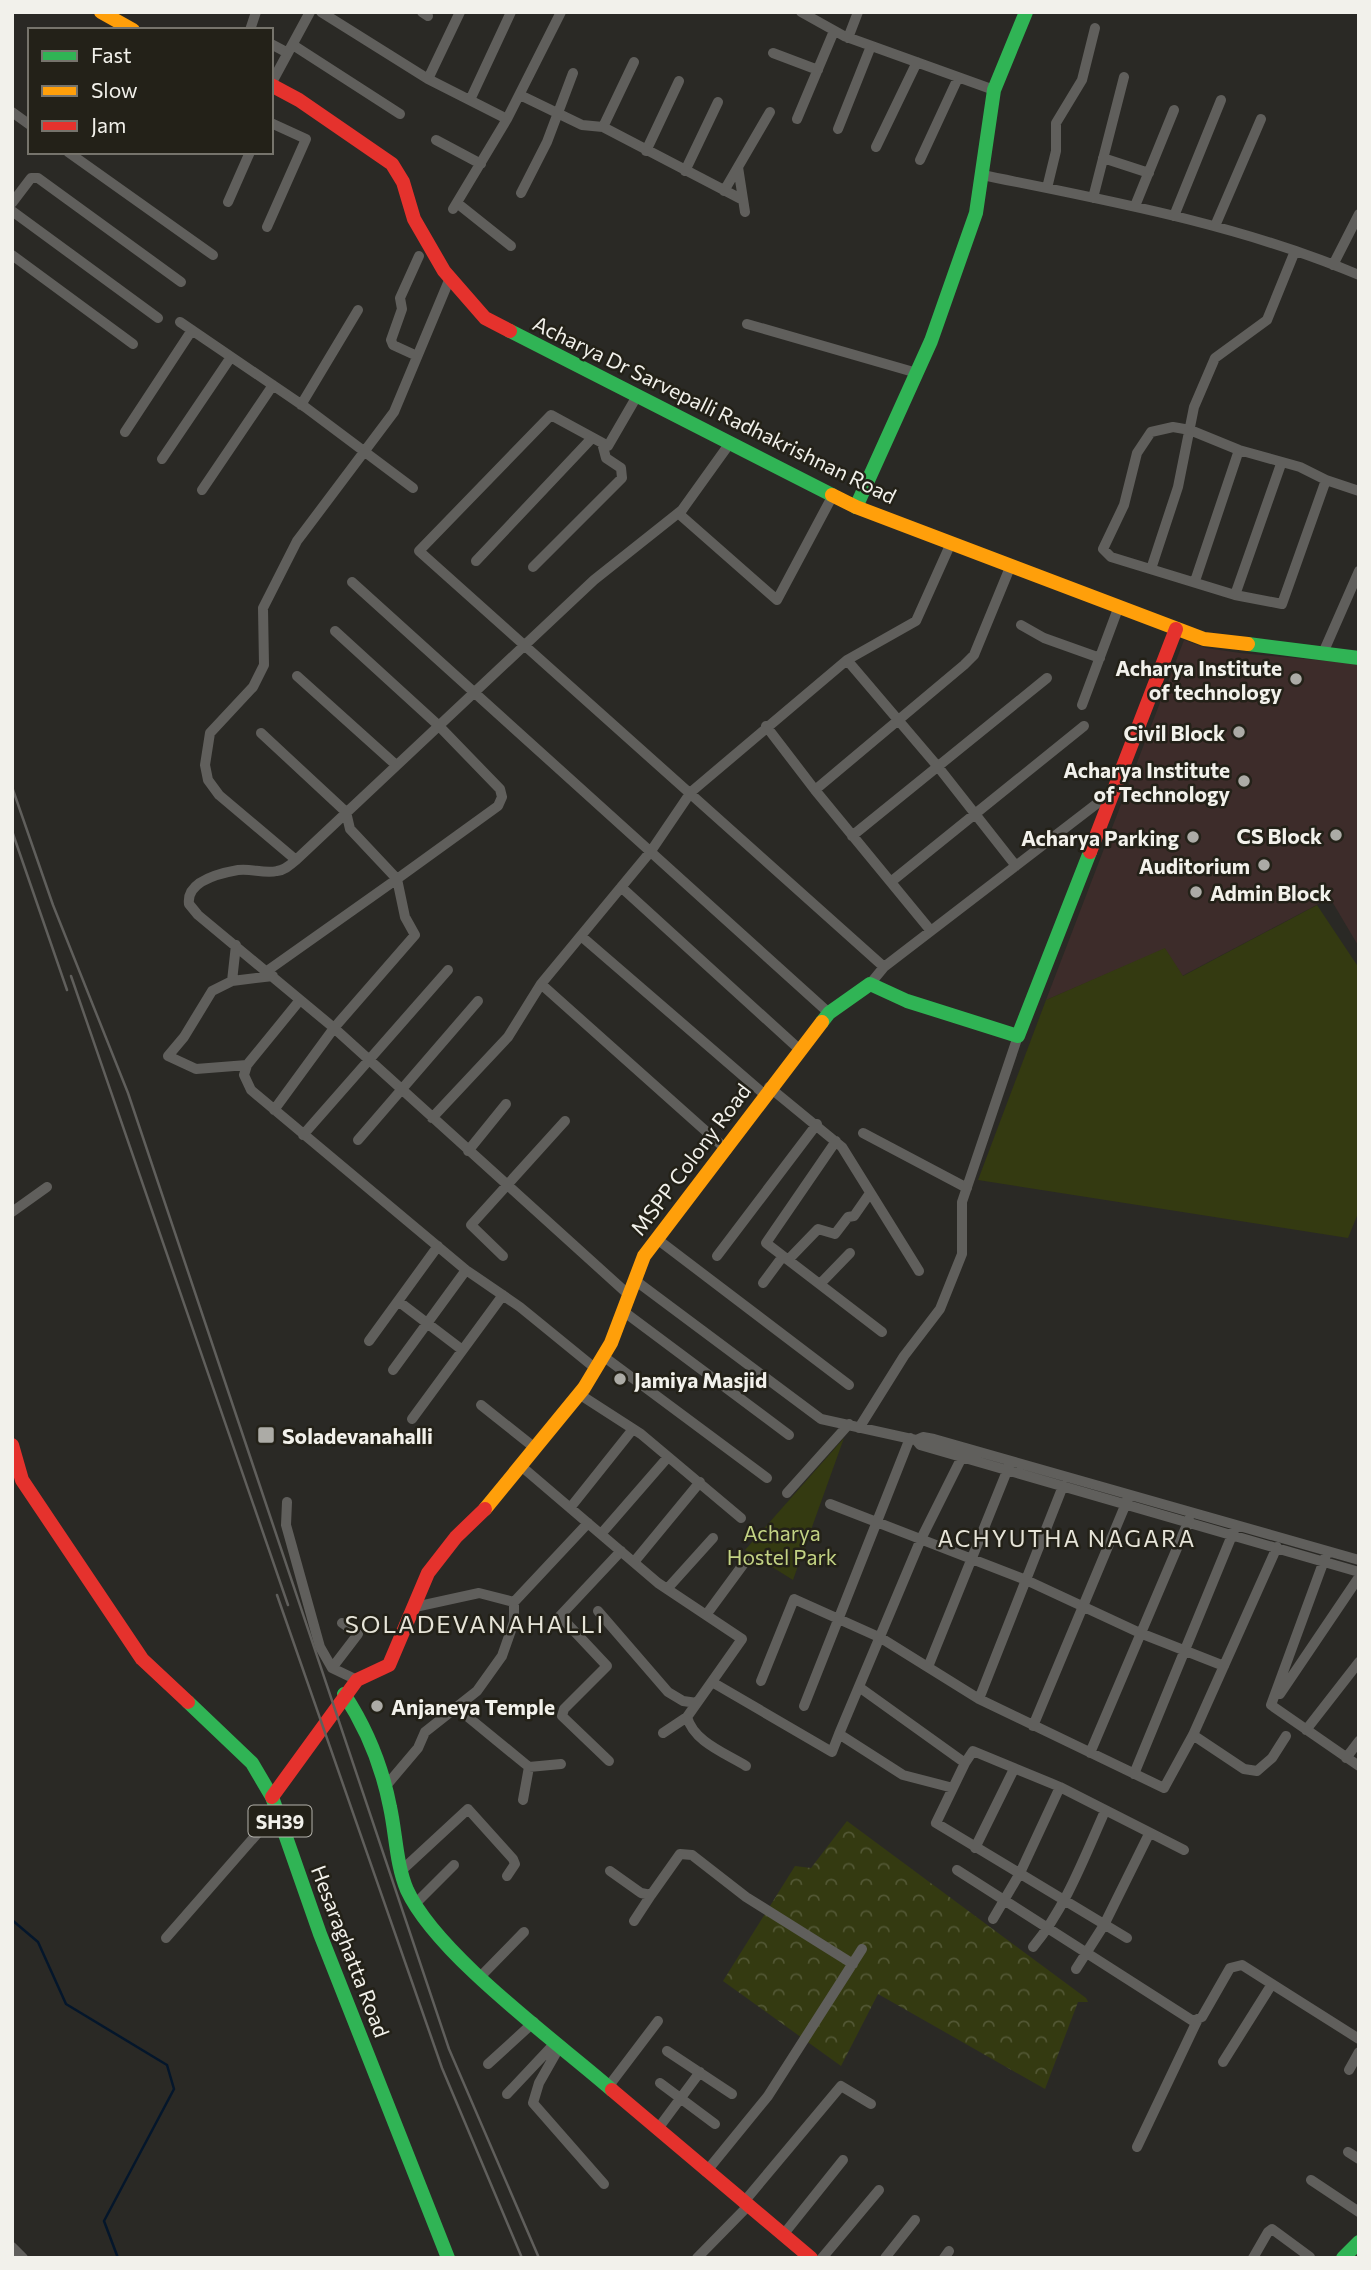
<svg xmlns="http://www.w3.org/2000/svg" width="1371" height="2270" font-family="Commissioner,sans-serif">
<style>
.education{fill:#3d2c2a}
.green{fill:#343a11}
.forest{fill:url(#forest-crowns)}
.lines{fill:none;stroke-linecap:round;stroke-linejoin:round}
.stream{stroke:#04162b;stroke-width:2.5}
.street{stroke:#605f5c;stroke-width:10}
.fast{stroke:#30b455;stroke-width:14}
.slow{stroke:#ff9f0a;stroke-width:14}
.jam{stroke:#e5322d;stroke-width:14}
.rail{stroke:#605f5c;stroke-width:2.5}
.poi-dot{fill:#acaba6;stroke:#232118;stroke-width:2.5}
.labels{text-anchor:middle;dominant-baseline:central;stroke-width:5;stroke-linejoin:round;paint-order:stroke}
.shield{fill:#232118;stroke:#b4b3ac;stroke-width:2}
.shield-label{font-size:19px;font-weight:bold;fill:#f2f1eb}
.street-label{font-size:21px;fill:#f2f1eb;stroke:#232118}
.poi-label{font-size:21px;font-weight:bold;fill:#f2f1eb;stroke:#232118;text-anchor:end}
.park-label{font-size:21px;fill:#c3d384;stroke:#232118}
.neighbourhood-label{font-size:23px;letter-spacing:2px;fill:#e6e4d8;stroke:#232118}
.quarter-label{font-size:24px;letter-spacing:2px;fill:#e6e4d8;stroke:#232118}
</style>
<defs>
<pattern id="forest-crowns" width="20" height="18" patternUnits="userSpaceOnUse" patternTransform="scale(1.75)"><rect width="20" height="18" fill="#343a11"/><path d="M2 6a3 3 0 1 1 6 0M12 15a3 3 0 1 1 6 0" fill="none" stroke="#525734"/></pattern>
</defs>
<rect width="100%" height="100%" fill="#2a2925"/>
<path class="education" d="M1184,640L1206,648L1240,653L1359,664V947L1330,898L1182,976L1165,949L1046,1000Z"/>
<path class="green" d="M1317,905L1359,968V1211L1348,1238L978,1180L1046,1000L1165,948L1183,976Z
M844,1438L793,1580L745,1550Z"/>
<path class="forest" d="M847,1821L1086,1998L1088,2002H1078L1045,2089L878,1994L841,2066L723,1981L795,1866L811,1868Z"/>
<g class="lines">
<path class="stream" d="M12,1920L38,1942L66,2004L167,2065L174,2089L104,2221L118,2258"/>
<path class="street" d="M321,12L428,79L507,119
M422,12L428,16
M801,12L844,36L994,90
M250,30L256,12
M848,38L858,12
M271,44L288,53
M293,45L400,114
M773,53L818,70
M428,79L460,12
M271,84L310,12
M520,95L582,125L603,127L743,200
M470,100L511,12
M12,112L30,125
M797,119L834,31
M603,127L634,62
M838,129L871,46
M436,140L481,164
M876,147L917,62
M646,151L679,81
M68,152L213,255
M1103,158L1149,173
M920,160L958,78
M738,167L745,212
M685,171L718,102
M982,175C1110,201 1238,224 1359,275
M1047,188L1056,151V123L1082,80L1095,28
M724,191L770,112
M521,193L547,142L573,73
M1093,198L1124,77
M228,202L250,152
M12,203L31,178H38L181,282
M457,203L511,246
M1135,206L1174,110
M453,209L507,119L561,12
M12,211L158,318
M1174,216L1221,100
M1215,226L1261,119
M267,227L306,139L271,123
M12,255L133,344
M1333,265L1359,214
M450,278L394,412L297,541L263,608L264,665L253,687L210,733L205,765L208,780L219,795L296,860L594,580L682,510L730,443
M180,322L305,407L413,488
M747,324L917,373
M417,356L393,345L391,340L402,309L400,298L419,256
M637,396L608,446L551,415L419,551L884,967
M301,405L358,310
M125,432L192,330
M162,459L231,357
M1281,464L1235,595L1282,604L1326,480L1359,491
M202,490L273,385
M678,513L777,600L833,495
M476,561L592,438
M533,567L622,478L621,468L606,458L602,443
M1151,569L1178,487L1194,407L1215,358L1267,320L1295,251
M1195,581L1239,450
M352,582L829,1013
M1235,595L1111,557L1103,549L1124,505L1137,453L1151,432L1173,427L1190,430L1239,450L1300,467L1326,480
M1021,625L1044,638L1100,658
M1323,653L1359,571
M847,660L939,768L1016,866
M297,676L396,765
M1082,705L1119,606
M766,726L815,790L931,931
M261,733L346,812L350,829L397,879L267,971
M815,790L964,665L974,655L1011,565
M852,836L1047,678
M296,860C290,865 285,870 277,871C264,874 251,868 238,870C221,873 186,881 189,904L198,915L334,1028L630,1296
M892,881L1084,726
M621,887L799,1049
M581,936L764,1094
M236,945L232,981L212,991L184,1037L168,1056L196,1069L247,1065
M232,981L273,976
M541,984L727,1150
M870,984L884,967L1112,792
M300,1000L247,1065L244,1075L251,1090L466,1270L520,1307L596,1369
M769,1087L842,1147L919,1271
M274,1110L334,1028L415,935L405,917L397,879L498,806L502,797L500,789L438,725L335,631
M432,1118L508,1037L541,984L651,851L691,792L847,660L916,621L951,543
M863,1133L967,1188
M303,1135L448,970
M358,1140L478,1001
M836,1141L766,1243L882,1332
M468,1151L506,1104
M12,1212L47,1187
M657,1239L849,1385
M503,1256L471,1225L565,1121
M717,1256L817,1124
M788,1260L818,1229L835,1234L848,1217L854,1216L870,1193
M636,1281L821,1419L916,1440L923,1437L934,1439L1359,1560
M763,1283L783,1256
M820,1284L850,1253
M398,1301L461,1349
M623,1311L789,1435
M369,1341L438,1246
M603,1356L767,1478
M393,1370L466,1270
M579,1394L641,1434L741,1518
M481,1405L535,1448
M412,1419L503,1295
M859,1428L904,1356L940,1309L962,1254V1202L1018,1036
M916,1440L920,1445L1359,1572
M521,1466L658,1583L742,1639L687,1717L663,1733
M787,1493L849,1424
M287,1502L286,1525L320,1647L332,1668L357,1680
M830,1504L1026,1580L1140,1633L1224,1666
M570,1508L633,1429
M601,1534L668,1457
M634,1562L700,1482
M667,1589L713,1538
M415,1607L479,1593L514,1602
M598,1611L668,1692L683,1701L697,1703
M706,1615L745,1562
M928,1667L1009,1466
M332,1668L358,1634L342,1623
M761,1681L794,1599L881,1638L979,1699L1164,1788L1193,1735L1277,1547
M712,1682L832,1752L839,1734L903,1775L953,1788
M859,1687L965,1763L973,1751L1060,1787L1184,1850
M1280,1694L1359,1577
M979,1699L1063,1486
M1271,1705L1326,1555
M1271,1705L1359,1766
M804,1706L910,1438
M457,1708L529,1767L523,1800
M687,1717C694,1742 725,1753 746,1766
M1033,1726L1127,1501
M1306,1730L1359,1662
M839,1734L921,1539L962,1457
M1193,1735L1244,1769L1257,1771L1272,1758L1286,1736
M1090,1753L1189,1520
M1346,1758L1359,1741
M609,1761L562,1716L564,1709L607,1666L560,1616L621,1551
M965,1763L936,1823L1127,1938
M529,1767L561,1764
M1134,1774L1235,1528
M385,1787L418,1748L425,1732L477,1691L502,1656L514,1622V1602L588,1523
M975,1848L1014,1769
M957,1870L1193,2021L1202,2017L1230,1968L1242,1965L1359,2039
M401,1871L468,1809L513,1859L515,1864L507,1876
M610,1871L641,1893L651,1895L680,1854L692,1855L746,1897L853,1964
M415,1904L454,1865
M993,1919L1020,1873L1060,1787
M634,1921L651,1895
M166,1938L277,1811
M1033,1947C1066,1907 1084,1858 1105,1811
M1076,1969L1104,1925L1149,1834
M482,1975L524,1932
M560,2046L539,2083L533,2103L604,2184
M667,2051L732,2094
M1223,2062L1272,1984
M488,2064L534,2022
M1349,2070L1359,2052
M660,2083L715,2124
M608,2087L658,2021
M507,2094L556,2042
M657,2130L700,2072
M1137,2147L1197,2021
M1348,2152L1359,2159
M706,2172L768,2096L862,1949
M1311,2180L1359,2212
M743,2203L841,2086L871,2104
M783,2235L843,2160
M12,2247L23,2258
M697,2258L748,2206
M822,2258L879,2190
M885,2258L915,2220
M944,2258L949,2251
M1253,2258L1268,2232L1272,2229L1310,2257"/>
<path class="fast" d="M510,331L832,495
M856,507L931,341L976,213L994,90L1026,12
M1248,644L1359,658
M822,1022L829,1013L870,984L907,1001L1018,1036L1090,852
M344,1694C367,1729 382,1766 390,1807C396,1834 396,1864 407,1890C437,1955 556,2041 612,2090
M188,1702L252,1763L272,1797L320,1934L448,2258
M1343,2258L1359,2242"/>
<path class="slow" d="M101,12L133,30
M832,495L856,507L1204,639L1248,644
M485,1509L584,1388L611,1343L644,1256L822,1022"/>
<path class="jam" d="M271,85L299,100L392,164L403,182L414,219L444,271L485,318L510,331
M1090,852L1176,629
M12,1445L22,1480L142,1659L188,1702
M272,1797L357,1680L389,1665L428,1573L456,1537L485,1509
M612,2090L811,2258"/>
<path class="rail" d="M12,787L53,905L128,1093L449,2049L539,2258
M12,831L67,990
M71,976L288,1605
M277,1595L442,2068L522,2258"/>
</g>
<g class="poi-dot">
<circle cx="1296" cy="679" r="7"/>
<circle cx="1239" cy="732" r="7"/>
<circle cx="1244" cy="781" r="7"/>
<circle cx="1336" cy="835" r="7"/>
<circle cx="1193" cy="837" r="7"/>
<circle cx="1264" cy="865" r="7"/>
<circle cx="1196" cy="892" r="7"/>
<circle cx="620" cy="1379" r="7"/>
<rect x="257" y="1426" width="18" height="18" rx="3.5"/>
<circle cx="377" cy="1706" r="7"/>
</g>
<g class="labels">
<rect class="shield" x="248.5" y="1805.5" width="63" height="31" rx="5"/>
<g class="shield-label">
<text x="280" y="1821">SH39</text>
</g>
<g class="street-label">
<text transform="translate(715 409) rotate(26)">Acharya Dr Sarvepalli Radhakrishnan Road</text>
<text transform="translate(690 1159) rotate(-53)">MSPP Colony Road</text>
<text transform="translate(351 1951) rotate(69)">Hesaraghatta Road</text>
</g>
<g class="poi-label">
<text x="1282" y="667">Acharya Institute<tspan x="1282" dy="24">of technology</tspan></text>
<text x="1225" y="732">Civil Block</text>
<text x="1230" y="769">Acharya Institute<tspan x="1230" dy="24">of Technology</tspan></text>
<text x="1322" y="835">CS Block</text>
<text x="1179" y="837">Acharya Parking</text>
<text x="1250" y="865">Auditorium</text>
<text x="1210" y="892" text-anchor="start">Admin Block</text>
<text x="634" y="1379" text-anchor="start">Jamiya Masjid</text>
<text x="282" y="1435" text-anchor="start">Soladevanahalli</text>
<text x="391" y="1706" text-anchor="start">Anjaneya Temple</text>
</g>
<g class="park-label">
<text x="782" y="1532">Acharya<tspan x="782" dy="24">Hostel Park</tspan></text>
</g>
<g class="neighbourhood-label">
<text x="1067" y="1538">ACHYUTHA NAGARA</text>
</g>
<g class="quarter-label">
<text x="475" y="1623">SOLADEVANAHALLI</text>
</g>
</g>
<rect width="1371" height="2270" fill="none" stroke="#f2f1eb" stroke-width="28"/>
<rect x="28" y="28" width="245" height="126" fill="#232118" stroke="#76746c" stroke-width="2"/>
<rect x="42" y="51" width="35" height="10" fill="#30b455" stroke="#76746c" stroke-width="2"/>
<text x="91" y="63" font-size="21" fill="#f2f1eb">Fast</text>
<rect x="42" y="86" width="35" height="10" fill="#ff9f0a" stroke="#76746c" stroke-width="2"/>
<text x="91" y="98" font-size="21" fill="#f2f1eb">Slow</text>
<rect x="42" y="121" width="35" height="10" fill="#e5322d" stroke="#76746c" stroke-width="2"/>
<text x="91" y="133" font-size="21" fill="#f2f1eb">Jam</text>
</svg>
